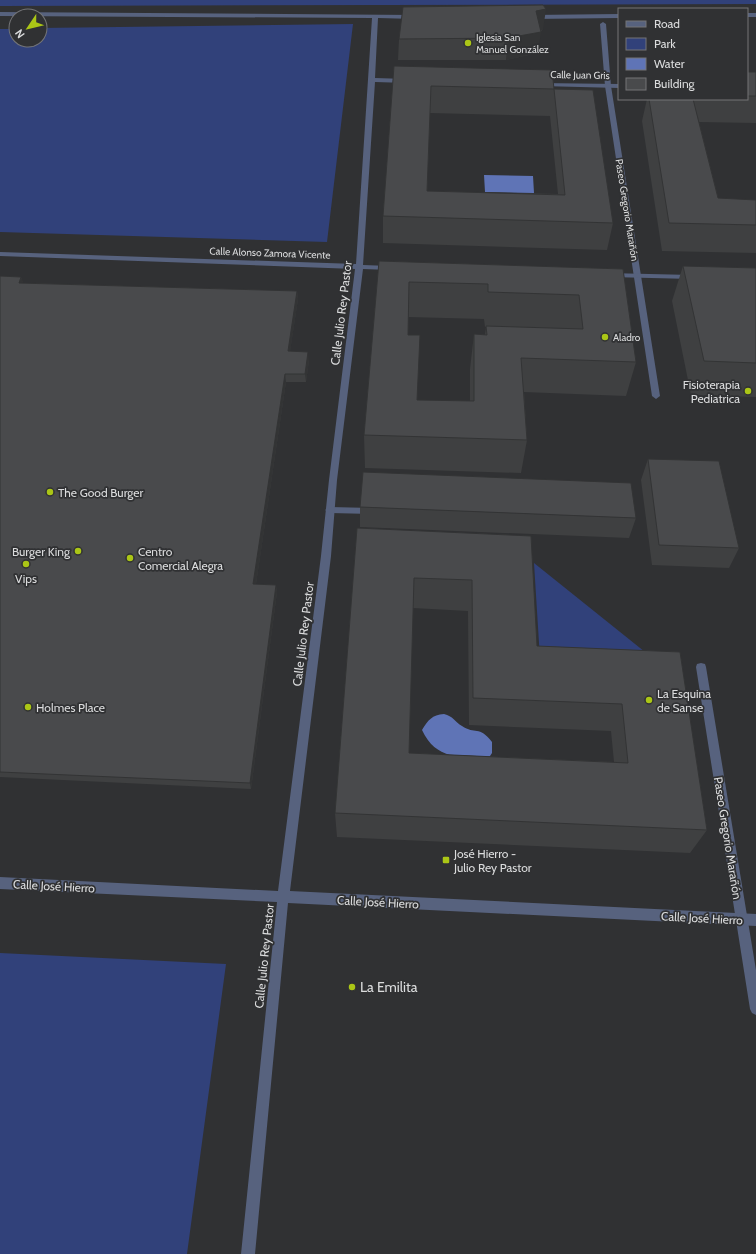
<svg xmlns="http://www.w3.org/2000/svg" width="756" height="1254" font-family="Cabin,sans-serif">
<style>
.green{fill:#31417a}
.water{fill:#5f74b6}
.lines{fill:none;stroke-linecap:round;stroke-linejoin:round}
.pedestrian{fill:#57627e;fill-rule:evenodd}
.minor{fill:#57627e;fill-rule:evenodd}
.wall{fill:#3f4041;fill-rule:evenodd}
.shaded-wall{fill:#333435}
.building{fill:#494a4c;stroke:#333435;fill-rule:evenodd}
.poi-dot{fill:#abc616;stroke:#303133;stroke-width:1.5}
.labels{text-anchor:middle;dominant-baseline:central;stroke-width:3.5;stroke-linejoin:round;paint-order:stroke}
.far-poi-label{font-size:10px;fill:#dbdcdd;stroke:#303133;text-anchor:start}
.far-street-label{font-size:10px;fill:#dbdcdd;stroke:#303133}
.street-label{font-size:12px;fill:#dbdcdd;stroke:#303133}
.poi-label{font-size:12px;fill:#dbdcdd;stroke:#303133;text-anchor:start}
.near-poi-label{font-size:14px;fill:#dbdcdd;stroke:#303133;text-anchor:start}
</style>
<rect width="100%" height="100%" fill="#303133"/>
<path class="green" d="M0,0H756V4L0,6Z
M353,24L327,242L0,232V29H16V40H40V28Z
M534,563L660,664L540,659Z
M0,953L226,964L187,1254H0Z"/>
<path class="water" d="M484,175L533,176L534,193L485,192Z
M444,714C453,716 455,722 462,726C475,735 479,725 492,742V753L488,759C460,757 436,760 422,730C428,720 432,715 444,714Z"/>
<g class="lines">
<path class="pedestrian" d="M603,22L606,24L611,86L660,396L656,399L652,396L605,86L600,24Z
M330,507L372,508L377,511L372,514L330,513L325,510Z
M701,663L705,664L706,667L756,970V1015L752,1013L750,1009L696,667L697,664Z"/>
<path class="minor" d="M0,12L415,15L418,17L415,19L378,18L375,78L407,79L410,81L407,83L375,82L363,265L390,266L394,268L390,270L363,269L337,480L331,556L290,891L756,914V926L288,903L255,1254H241L277,902L0,889V877L278,891L321,556L329,480L355,269L0,256V252L356,264L372,18L0,16Z
M747,13H756V17H747Z
M619,14V18L531,19L528,17L531,15Z
M539,83L619,84V88L541,86L538,84Z
M607,273L692,275L696,277L692,279L610,277H607Z"/>
</g>
<path class="wall" d="M540,30L538,53L506,60H398L399,39L543,30Z
M394,66L554,89L613,223L607,250L383,243V216ZM430,113L550,116L558,194L427,191Z
M747,72H756V123L699,122L718,198L756,225V253L662,251L642,121L647,99H747Z
M379,261L623,269L636,362L626,396L524,392L527,440L521,473L365,468L364,435ZM408,317L484,319L485,327H486L485,335L474,334L470,369V401L417,400L408,335Z
M683,266L756,268V397L691,395L672,301Z
M0,276L21,277L23,283L297,291L298,299L290,351L309,360L306,382H286L256,584L276,585L277,592L251,789L0,777Z
M648,459L739,548L729,568L652,565L641,480Z
M360,507L636,518L629,538L360,527Z
M357,528L531,536L537,646L680,652L707,830L690,853L337,837L335,813ZM413,608L468,611L469,725L611,731L614,762L409,753Z"/>
<path class="shaded-wall" d="M546,9L543,30L533,32L536,11Z
M541,32L538,53L506,60L508,38Z
M21,277L24,285L19,283Z
M297,291L298,299L289,359L288,351Z
M308,352L309,360L306,382L305,374Z
M285,374L286,382L255,591L253,584Z
M276,585L277,592L251,789L250,783Z"/>
<path class="building" d="M543,5L546,9L536,11L541,32L508,38L399,39L403,7Z
M394,66L552,70L554,89L593,90L613,223L383,216ZM431,86L554,89L565,195L427,191Z
M747,72H756V96H747Z
M649,99H693L718,198L756,200V225L669,223Z
M379,261L623,269L636,362L521,358L527,440L364,435ZM409,282L488,284V292L579,295L583,329L486,326L487,335L474,334V401L417,400L420,335H408Z
M683,266L756,268V363L704,361Z
M0,276L21,277L19,283L297,291L288,351L308,352L305,374H285L253,584L276,585L250,783L0,772Z
M648,459L719,461L739,548L659,545Z
M363,472L631,483L636,518L360,507Z
M357,528L531,536L537,646L680,652L707,830L335,813ZM414,578L472,580L473,698L622,704L628,763L409,753Z"/>
<g class="poi-dot">
<circle cx="468" cy="43" r="4"/>
<circle cx="605" cy="337" r="4"/>
<circle cx="748" cy="391" r="4"/>
<circle cx="50" cy="492" r="4"/>
<circle cx="78" cy="551" r="4"/>
<circle cx="130" cy="558" r="4"/>
<circle cx="26" cy="564" r="4"/>
<circle cx="649" cy="700" r="4"/>
<circle cx="28" cy="707" r="4"/>
<rect x="442" y="856" width="8" height="8" rx="2"/>
<circle cx="352" cy="987" r="4"/>
</g>
<g class="labels">
<g class="far-poi-label">
<text x="476" y="37">Iglesia San<tspan x="476" dy="12">Manuel González</tspan></text>
<text x="613" y="337">Aladro</text>
</g>
<g class="far-street-label">
<text transform="translate(580 75) rotate(1)">Calle Juan Gris</text>
<text transform="translate(627 210) rotate(81)">Paseo Gregorio Marañón</text>
<text transform="translate(270 253) rotate(2)">Calle Alonso Zamora Vicente</text>
</g>
<g class="street-label">
<text transform="translate(341 313) rotate(-83)">Calle Julio Rey Pastor</text>
<text transform="translate(303 634) rotate(-83)">Calle Julio Rey Pastor</text>
<text transform="translate(728 838) rotate(81)">Paseo Gregorio Marañón</text>
<text transform="translate(54 886) rotate(3)">Calle José Hierro</text>
<text transform="translate(378 902) rotate(3)">Calle José Hierro</text>
<text transform="translate(702 918) rotate(3)">Calle José Hierro</text>
<text transform="translate(264 956) rotate(-84)">Calle Julio Rey Pastor</text>
</g>
<g class="poi-label">
<text x="740" y="384" text-anchor="end">Fisioterapia<tspan x="740" dy="14">Pediatrica</tspan></text>
<text x="58" y="492">The Good Burger</text>
<text x="70" y="551" text-anchor="end">Burger King</text>
<text x="138" y="551">Centro<tspan x="138" dy="14">Comercial Alegra</tspan></text>
<text x="26" y="578" text-anchor="middle">Vips</text>
<text x="657" y="693">La Esquina<tspan x="657" dy="14">de Sanse</tspan></text>
<text x="36" y="707">Holmes Place</text>
<text x="454" y="853">José Hierro -<tspan x="454" dy="14">Julio Rey Pastor</tspan></text>
</g>
<g class="near-poi-label">
<text x="360" y="987">La Emilita</text>
</g>
</g>
<rect x="618" y="8" width="130" height="92" fill="#303133" stroke="#747577"/>
<rect x="626" y="21" width="20" height="6" fill="#57627e" stroke="#747577"/>
<text x="654" y="28" font-size="12" fill="#dbdcdd">Road</text>
<rect x="626" y="38" width="20" height="12" fill="#31417a" stroke="#747577"/>
<text x="654" y="48" font-size="12" fill="#dbdcdd">Park</text>
<rect x="626" y="58" width="20" height="12" fill="#5f74b6" stroke="#747577"/>
<text x="654" y="68" font-size="12" fill="#dbdcdd">Water</text>
<rect x="626" y="78" width="20" height="12" fill="#494a4c" stroke="#747577"/>
<text x="654" y="88" font-size="12" fill="#dbdcdd">Building</text>
<g transform="translate(28 28) rotate(235)"><circle r="19" fill="#303133" stroke="#747577"/>
<path d="M0-3L7 15L0 10L-7 15Z" fill="#abc616"/>
<text y="-6" font-size="11" font-weight="bold" text-anchor="middle" fill="#dbdcdd">N</text>
</g>
</svg>
